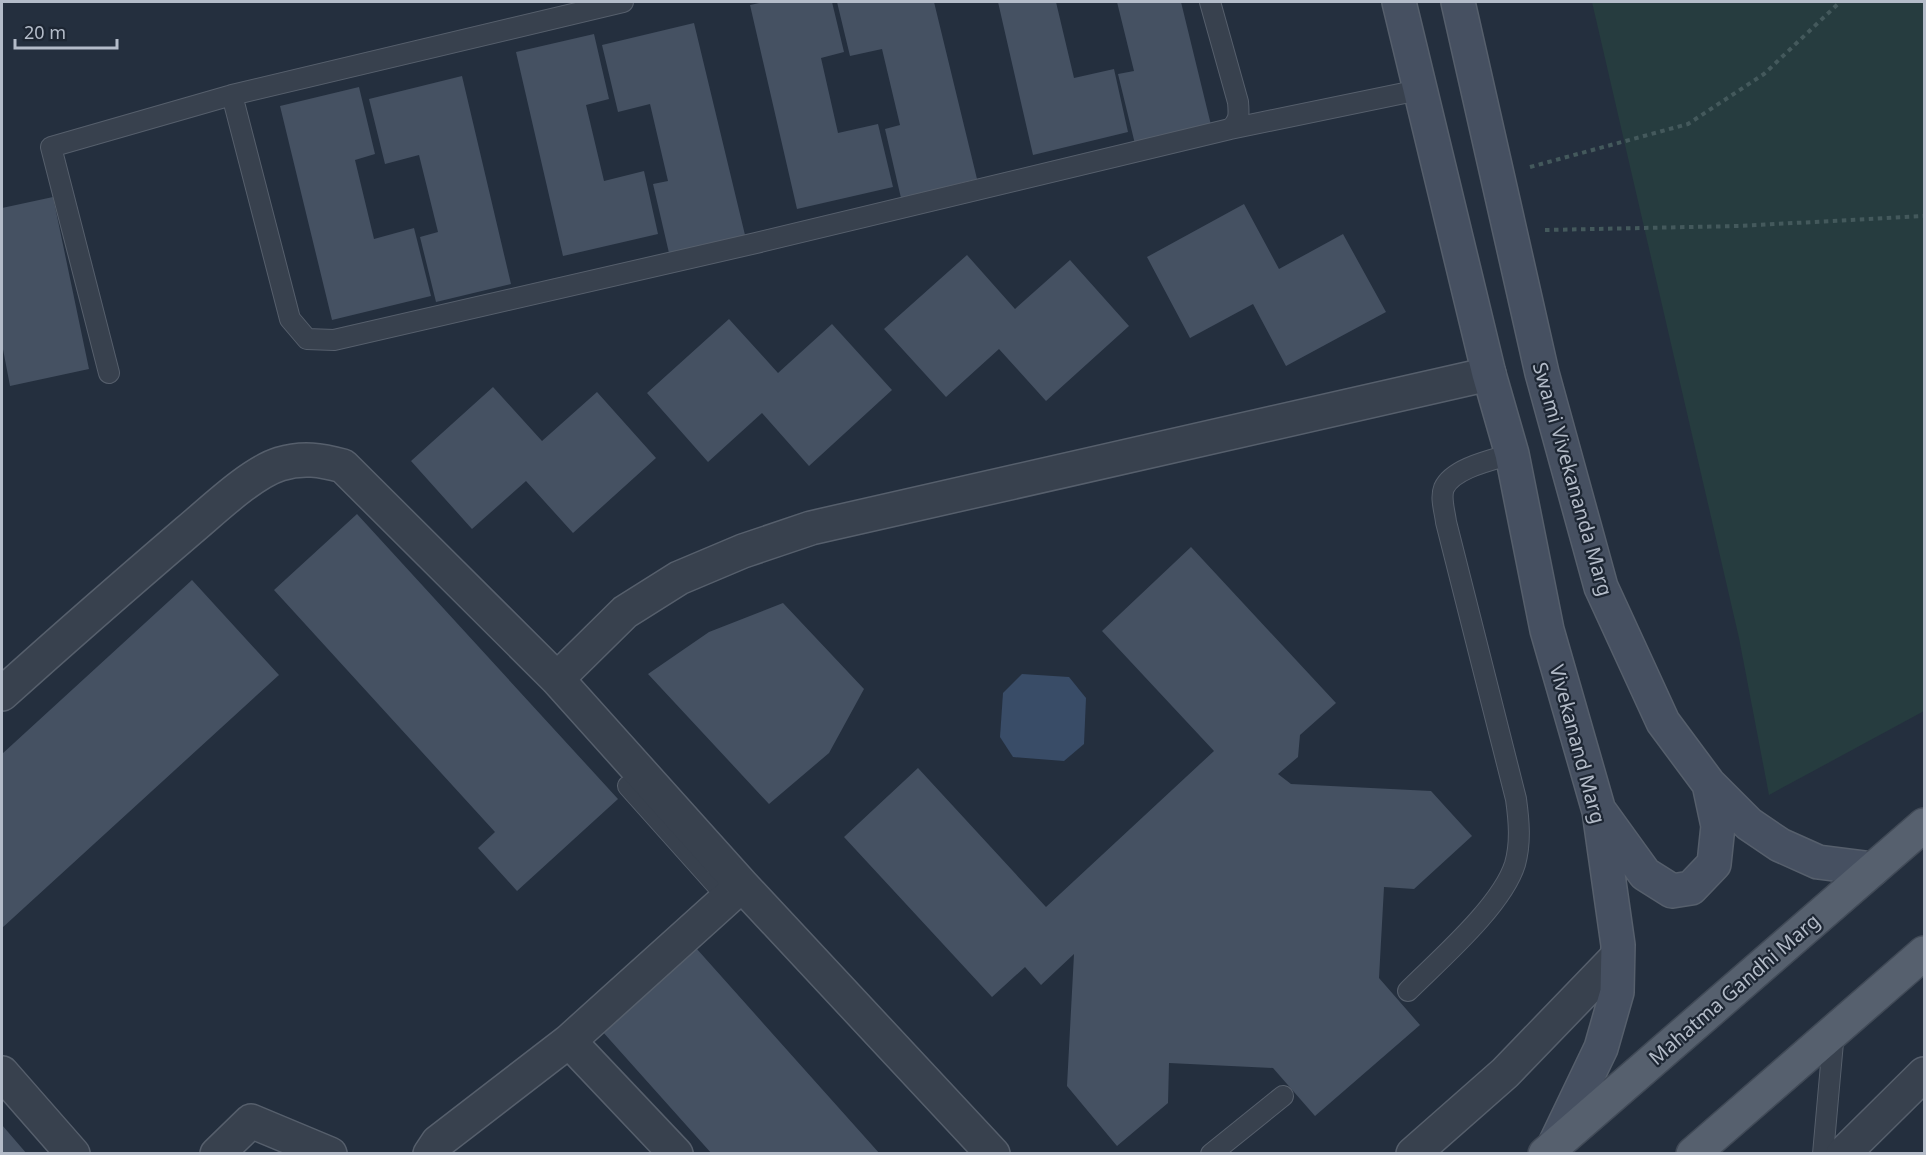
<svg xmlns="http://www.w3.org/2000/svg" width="1926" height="1155" font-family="'Noto Sans',sans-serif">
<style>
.green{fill:#263c3f}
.water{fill:#394c67}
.building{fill:#455162}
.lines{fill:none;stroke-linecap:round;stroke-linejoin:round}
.lane-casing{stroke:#565f6c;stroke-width:22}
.street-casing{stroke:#565f6c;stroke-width:36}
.secondary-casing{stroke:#565f6c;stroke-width:36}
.primary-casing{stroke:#414a57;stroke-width:36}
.path{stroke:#44595c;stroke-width:4;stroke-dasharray:4.5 4.5;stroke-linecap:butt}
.lane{stroke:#38414e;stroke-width:20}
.street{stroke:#38414e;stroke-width:33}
.secondary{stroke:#465061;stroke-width:33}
.primary{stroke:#56606e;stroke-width:33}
.labels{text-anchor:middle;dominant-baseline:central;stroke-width:4.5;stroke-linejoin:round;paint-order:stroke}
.street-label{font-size:20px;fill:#b4bcc9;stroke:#1d2633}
</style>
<rect width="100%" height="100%" fill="#242f3e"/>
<path class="green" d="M1592,2H1924V711L1769,795L1739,638Z"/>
<path class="water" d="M1022,674L1069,677L1086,698L1084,744L1064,761L1013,757L1000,737L1003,693Z"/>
<path class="building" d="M764,2H832L844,52L821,58L838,133L878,124L893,187L797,209L750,5Z
M837,2H934L977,179L901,198L885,129L900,125L882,49L850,56Z
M998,2H1056L1074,78L1114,69L1128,132L1033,155Z
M1117,2H1181L1211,125L1135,144L1118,74L1134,71Z
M694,23L745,235L669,253L653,184L668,181L650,104L618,112L602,45Z
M594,34L609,99L586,105L604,181L644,171L658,234L563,256L516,52Z
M462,76L511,284L436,302L420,237L438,232L419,155L385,164L369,99Z
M359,87L375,154L355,160L374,239L414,228L431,296L332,320L280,106Z
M53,197L89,369L10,386L2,344V208Z
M1244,204L1279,269L1343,234L1386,312L1286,366L1253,304L1190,338L1147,257Z
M967,255L1015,309L1070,260L1129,326L1046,401L999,349L946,397L884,329Z
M729,319L778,373L832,324L892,390L809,466L762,413L708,462L647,393Z
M493,387L542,441L597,392L656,458L573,533L526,481L472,529L411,461Z
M357,514L618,799L517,891L478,848L495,832L274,590Z
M1191,547L1336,703L1300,735L1298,757L1278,774L1291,784L1431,791L1472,836L1414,889L1384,887L1379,978L1420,1025L1315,1116L1273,1068L1169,1063L1168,1103L1117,1146L1067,1086L1074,954L1041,985L1025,967L992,997L844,837L918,768L1046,907L1214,751L1102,631Z
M192,580L279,675L2,928V754Z
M783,603L864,689L829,753L769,804L648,674L709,632Z
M696,948L880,1154H712L602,1031Z
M2,1125L27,1154H2Z"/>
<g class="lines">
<defs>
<path id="lane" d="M1210,2L1238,102C1239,114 1240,121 1230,129
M232,95L290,319L307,339L334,340L756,243L1230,129L1419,90
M109,373L51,147L232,95L623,2
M628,786L728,898
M1408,991C1439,960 1502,906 1515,864C1521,842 1519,821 1516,799L1446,522C1445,512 1440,498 1444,488C1453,468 1492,460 1512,454
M1211,1154L1283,1096
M1823,1154L1834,1031"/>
<path id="street" d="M557,679L625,612L679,578L743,551L811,528L1489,374
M2,694C63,639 125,585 188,531C212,511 251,473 280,464C303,457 321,460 343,466L557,679L742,885L993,1154
M569,1041L676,1154
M2,1073L73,1154
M217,1154L251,1121L330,1154
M430,1154L438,1142L569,1041L742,885
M1413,1154L1505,1073L1617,957
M1843,1154L1924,1074"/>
<path id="secondary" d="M1399,2L1489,374L1512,454L1547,630L1599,811L1618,945L1617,992L1601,1048L1555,1144
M1458,2L1542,373L1601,587L1663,722L1709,784L1749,824L1780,845L1818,862L1873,869
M1601,813L1645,874L1672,891L1691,888L1714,864L1718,826L1709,784"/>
<path id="primary" d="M1545,1154L1924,825
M1693,1154L1924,953"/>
</defs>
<use href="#lane" class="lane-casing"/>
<use href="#street" class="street-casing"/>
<use href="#secondary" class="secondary-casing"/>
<use href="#primary" class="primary-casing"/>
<path class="path" d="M1530,167L1688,124L1764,74L1840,2
M1545,230L1739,226L1924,216"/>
<use href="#lane" class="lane"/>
<use href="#street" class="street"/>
<use href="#secondary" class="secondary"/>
<use href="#primary" class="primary"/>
</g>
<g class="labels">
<g class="street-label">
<text transform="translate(1573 479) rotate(74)">Swami Vivekananda Marg</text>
<text transform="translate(1578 744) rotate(75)">Vivekanand Marg</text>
<text transform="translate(1734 989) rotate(-41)">Mahatma Gandhi Marg</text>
</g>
</g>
<rect width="1926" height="1155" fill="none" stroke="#b4bcc9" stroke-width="6"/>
<path d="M15 39v9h102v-9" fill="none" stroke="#b4bcc9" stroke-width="3"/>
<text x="24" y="39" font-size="18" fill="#b4bcc9" stroke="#1d2633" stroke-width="4.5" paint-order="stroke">20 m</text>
</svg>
